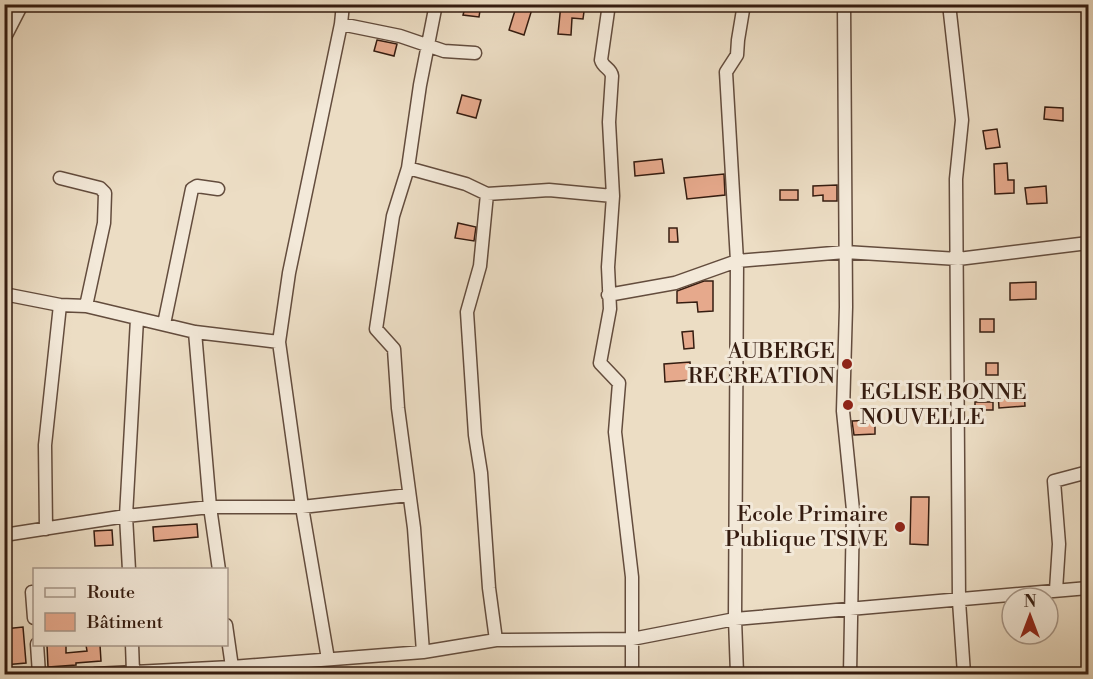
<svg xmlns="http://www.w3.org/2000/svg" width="1093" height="679" font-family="'Libre Bodoni',serif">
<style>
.building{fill:#e6a98c;stroke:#351c10;stroke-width:1.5}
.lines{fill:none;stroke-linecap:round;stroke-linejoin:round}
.minor-casing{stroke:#634c3d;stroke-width:15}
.minor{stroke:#f3e9d9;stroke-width:12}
.poi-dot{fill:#8f2418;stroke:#f3e9d9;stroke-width:2}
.labels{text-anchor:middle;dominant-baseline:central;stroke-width:6;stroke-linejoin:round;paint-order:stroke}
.poi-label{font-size:22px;fill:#351c10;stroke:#f3e9d9;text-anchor:end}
</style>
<rect width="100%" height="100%" fill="#ecddc4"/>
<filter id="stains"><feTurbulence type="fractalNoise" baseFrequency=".00333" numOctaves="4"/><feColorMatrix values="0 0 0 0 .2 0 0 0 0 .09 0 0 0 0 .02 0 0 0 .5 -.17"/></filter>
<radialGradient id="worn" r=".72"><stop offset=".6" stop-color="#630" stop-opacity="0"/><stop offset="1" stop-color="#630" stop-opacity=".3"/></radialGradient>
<path class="building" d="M466,4H481L479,17L463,15Z
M517,4L533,6L524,35L509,30Z
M561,4H585L583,19L572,18L571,35L558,34Z
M377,40L397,44L394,56L374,51Z
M462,95L481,100L476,118L457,113Z
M1045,107L1063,108V121L1044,119Z
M997,129L1000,147L986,149L983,131Z
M662,159L664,173L635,176L634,162Z
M1007,163L1008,180H1014V193L995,194L994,164Z
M724,174L725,195L687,199L684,178Z
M837,185V201H823V195L813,196V186Z
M1046,186L1047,203L1027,204L1025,188Z
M780,190H798V200H780Z
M458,223L476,227L474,241L455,238Z
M669,228H677L678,242H669Z
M704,281H713V311L698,312L697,302L677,303V291Z
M1036,282V299L1010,300V283Z
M980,319H994V332H980Z
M693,331L694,348L684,349L682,332Z
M690,362L691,380L665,382L664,364Z
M986,363H998V375H986Z
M1024,392L1025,406L999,408L998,393Z
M975,402H993V410H975Z
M875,420V434L854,435L852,421Z
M911,497H929L928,545L910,544Z
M197,524L198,537L154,541L153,527Z
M112,530L113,545L95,546L94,531Z
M23,627L26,663L4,665V629Z
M47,645H66V653L87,651L86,645H100L101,661L76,663V665L48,667Z"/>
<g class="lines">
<defs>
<path id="minor" d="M609,4L601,60C603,68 611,68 612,76L609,122L613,196L608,267L610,309L600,363L619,383L615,432L632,577V674
M844,4L846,307L843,411L853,510L850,674
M949,4L962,120L956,179L959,601L964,674
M341,24L400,36L444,51L475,53
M4,39L22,4
M408,168L466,184L487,194L549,190L613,196
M60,178L100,188L105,193L104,223L86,306
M487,194L480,266L467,312L475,435L481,473L489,588L496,640
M4,294L60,305L86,306L195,332L279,342
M608,295L675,283L737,261L845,252L958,259L1088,243
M164,324L192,189L197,186L218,189
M195,332L210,507L219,570
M46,529L45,445L60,305
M4,535L126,516L210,507H302L409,495
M129,570L126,516L137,319
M1056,590L1059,544L1054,481L1088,472
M32,592L34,618
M226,625L232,667
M37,644L39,674
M132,644L133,672
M423,652L414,528L398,408L394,349L376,329L393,216L408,168L420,85L436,4
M328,659L302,507L279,342L289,273L341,24L343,4
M95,674L232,667L423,652L496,640L632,639L735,619L1088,588
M737,674L735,619L737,261L726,72L737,55L738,40L744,4"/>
</defs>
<use href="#minor" class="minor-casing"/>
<use href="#minor" class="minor"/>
</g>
<g class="poi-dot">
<circle cx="847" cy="364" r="6"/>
<circle cx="848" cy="405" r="6"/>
<circle cx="900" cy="527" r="6"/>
</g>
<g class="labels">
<g class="poi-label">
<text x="835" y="351">AUBERGE<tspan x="835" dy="25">RECREATION</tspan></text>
<text x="860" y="392" text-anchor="start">EGLISE BONNE<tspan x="860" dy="25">NOUVELLE</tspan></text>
<text x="888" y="514">Ecole Primaire<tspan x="888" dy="25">Publique TSIVE</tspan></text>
</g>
</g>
<rect width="1093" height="679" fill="none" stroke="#ecddc4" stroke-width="24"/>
<rect x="6" y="6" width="1081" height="667" fill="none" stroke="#351c10" stroke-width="3"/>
<rect x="12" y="12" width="1069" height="655" fill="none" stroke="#351c10" stroke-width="1.5"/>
<rect x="33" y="568" width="195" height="78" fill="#f3e9d9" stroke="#a79789" stroke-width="1.5"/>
<rect x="45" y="588" width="30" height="9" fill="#f3e9d9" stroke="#a79789" stroke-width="1.5"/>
<text x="87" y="598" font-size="18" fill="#351c10">Route</text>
<rect x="45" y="613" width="30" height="18" fill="#e6a98c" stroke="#a79789" stroke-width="1.5"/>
<text x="87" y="628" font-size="18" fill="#351c10">Bâtiment</text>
<g transform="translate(1030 616)"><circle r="28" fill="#f3e9d9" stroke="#a79789" stroke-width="1.5"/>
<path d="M0-4.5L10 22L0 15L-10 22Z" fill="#8f2418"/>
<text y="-9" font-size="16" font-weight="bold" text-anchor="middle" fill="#351c10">N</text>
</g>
<rect width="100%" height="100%" filter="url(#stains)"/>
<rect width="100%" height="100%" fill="url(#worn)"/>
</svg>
